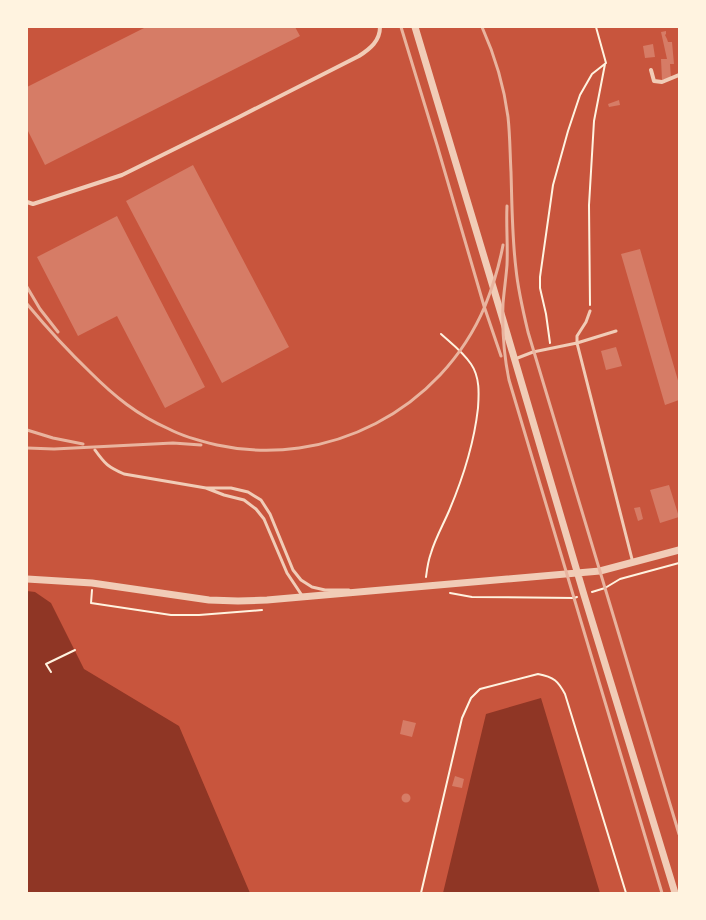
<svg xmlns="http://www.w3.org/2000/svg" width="706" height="920" font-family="'Zilla Slab',serif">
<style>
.water{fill:#8f3625}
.building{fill:#d67c66}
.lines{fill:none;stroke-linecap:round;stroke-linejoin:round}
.path{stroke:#fff3e0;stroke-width:2}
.service{stroke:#f1ccb7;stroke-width:3}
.minor{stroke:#f1ccb7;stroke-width:4}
.tertiary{stroke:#f1ccb7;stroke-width:7}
.rail{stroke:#e9b49f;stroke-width:3}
</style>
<rect width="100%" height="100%" fill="#c8553d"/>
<path class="water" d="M27,591L35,592L51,603L84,669L179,726L250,893H27Z
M541,698L600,893H443L486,714Z"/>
<path class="building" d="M146,27H295L300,36L45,165L27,129V87Z
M666,31V34L665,35L667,39L668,42H672L674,64H670L671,78L662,80L661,59H667L661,32Z
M653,44L655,57L645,58L643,46Z
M619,100L620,105L609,107L608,104Z
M193,165L289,347L222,383L126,201Z
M117,216L205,387L165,408L117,316L78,336L37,257Z
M640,249L679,384V400L665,405L621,254Z
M616,347L622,366L606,370L601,351Z
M669,485L679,517L660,523L650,490Z
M640,507L643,519L638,521L634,508Z
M403,720L416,723L412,737L400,734Z
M455,776L464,779L462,788L452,786Z
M401.5 798a4.5 4.5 0 1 1 9 0a4.5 4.5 0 1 1-9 0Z"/>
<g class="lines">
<path class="path" d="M590,305L589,205L594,121L605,64
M550,343L546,314L540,288V277L553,185L568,131L580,95L592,74L606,63L596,27
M426,577C427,569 428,561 431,553C435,539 443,525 449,511C463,478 474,444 478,408C479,394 480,377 471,364C463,352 451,343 441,334
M92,590L91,603L171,615H199L262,610
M592,592L605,588L620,579L679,563
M450,593L472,597L574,598L577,597
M51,672L46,664L75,650
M421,893L462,718L471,698L480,689L538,674C554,677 558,681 565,694L626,893"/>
<path class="service" d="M590,311L586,322L577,336V343L633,563
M515,359L533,352L577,343L616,331
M95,450C105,464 108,467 124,474L206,488L224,495L244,500L256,509L264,519L287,573L303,597
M207,488H231L248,492L261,500L270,514L293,570L301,580L312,587L325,590H349"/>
<path class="minor" d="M651,70L654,81L662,82L679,75
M27,202L33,204L122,175L239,117L359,56C370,49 380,41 380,27"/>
<path class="tertiary" d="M415,27L503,320L584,595L675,893
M27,579L92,583L209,600L238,601L267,600L600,571L679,550"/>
<path class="rail" d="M401,27L437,145L484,306L501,356
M482,27C495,56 504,86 508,117C510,135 510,154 511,172C512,204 512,237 516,269C518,290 523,311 528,332L679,834
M507,206C506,226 508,245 507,265C506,278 504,291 503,304C502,330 504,356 509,380L662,893
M27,287L40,309L58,332
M27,304C47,328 67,350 90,372C114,396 137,415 169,429C184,437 200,441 217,445C327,469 441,410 485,306C493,286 499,267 503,245
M27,430L53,438L83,444
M27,448L54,449L173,443L201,445"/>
</g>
<rect width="706" height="920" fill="none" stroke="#fff3e0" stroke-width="56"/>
</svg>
